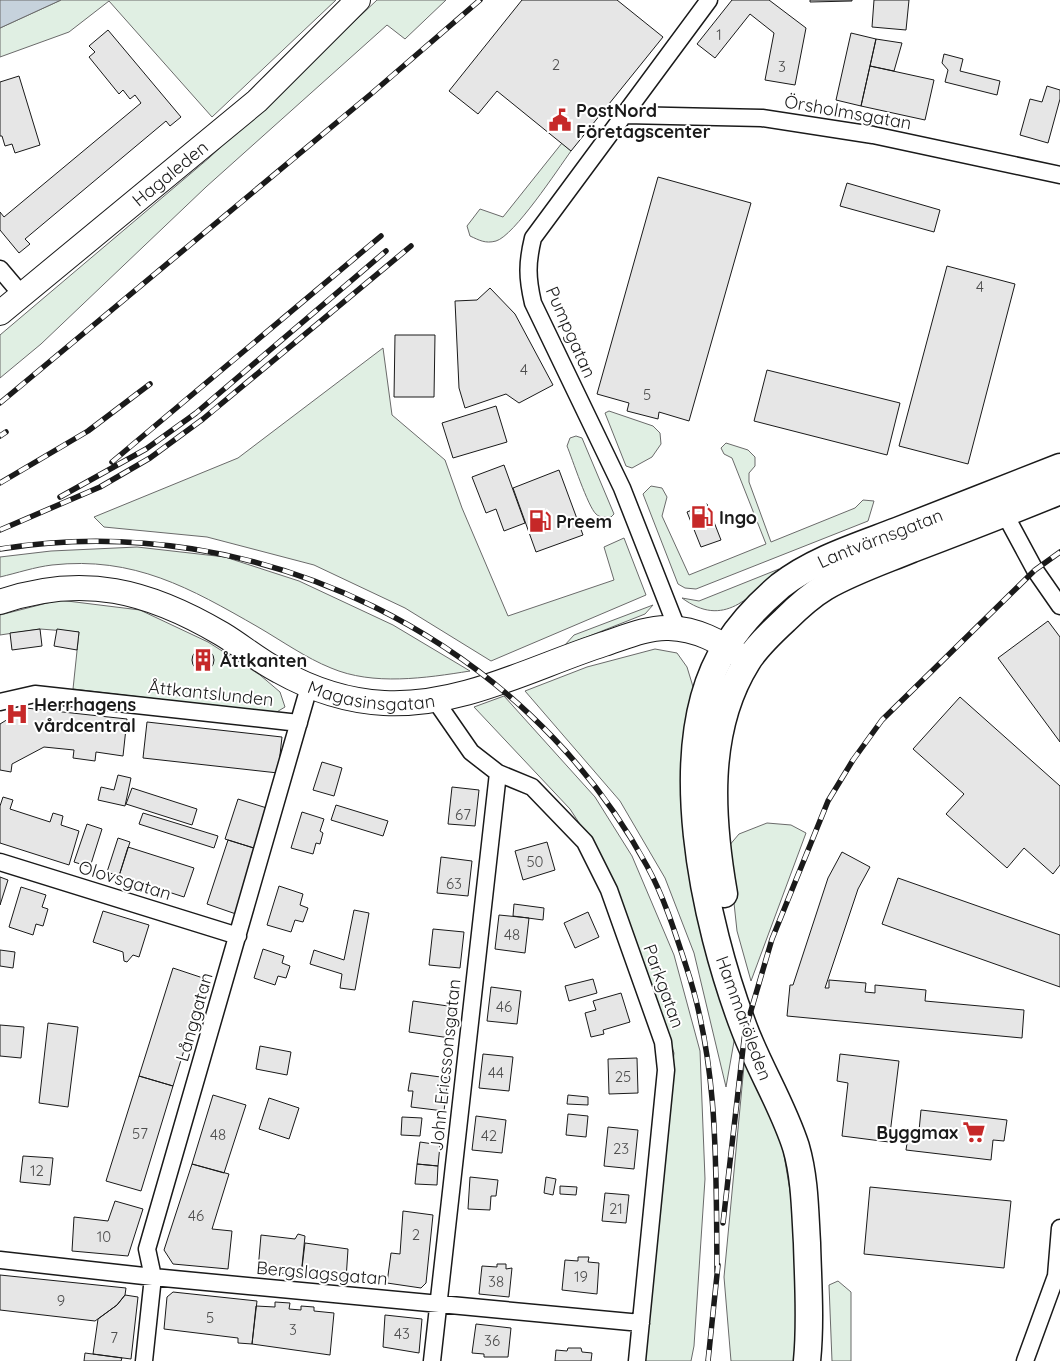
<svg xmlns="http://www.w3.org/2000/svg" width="1060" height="1361" font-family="Quicksand,sans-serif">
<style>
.green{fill:#e0efe3;stroke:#6a6a6a}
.water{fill:#c6d2dc;stroke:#6a6a6a}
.building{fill:#e6e6e6;stroke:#1a1a1a}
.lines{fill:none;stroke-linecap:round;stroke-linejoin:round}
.street-casing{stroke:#1a1a1a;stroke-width:19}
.secondary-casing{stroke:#1a1a1a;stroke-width:26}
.primary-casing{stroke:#1a1a1a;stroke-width:29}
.street{stroke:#fff;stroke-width:16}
.secondary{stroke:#fff;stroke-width:24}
.primary{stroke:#fff;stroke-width:26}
.rail-casing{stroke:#1a1a1a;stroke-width:5.5}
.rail{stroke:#fff;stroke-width:4;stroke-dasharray:11;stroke-linecap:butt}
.labels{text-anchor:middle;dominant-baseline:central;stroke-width:4;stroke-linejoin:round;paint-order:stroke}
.number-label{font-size:15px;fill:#4d4d4d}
.poi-label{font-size:18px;font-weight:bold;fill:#1a1a1a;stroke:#fff;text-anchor:start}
.street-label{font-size:18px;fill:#1a1a1a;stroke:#fff}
</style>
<rect width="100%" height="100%" fill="#fff"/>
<path class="green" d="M61,0H336L212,117L109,1L69,32L0,57V28Z
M377,0H446L405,39L387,25L206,187L41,344L0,378V335L209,158Z
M562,143L571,151C558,169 514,236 496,241C485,244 479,240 470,236L467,226L480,209L503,217Z
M383,348L392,415L445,460L462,508L508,616L614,580L604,547L624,538L646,595L491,661L405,608L314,565L207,537L104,527L94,517L238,458Z
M609,411L653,426L660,433L661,444L652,457L632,468L626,466L605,413Z
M576,436L582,438L614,514L611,517C605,517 600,518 596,514C588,507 572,458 567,446L570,438Z
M726,443L748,450L755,457V466L749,473V482L771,542L855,508L863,500L874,501L868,521L696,589L685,588L678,584L643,494L651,486L662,488L667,497L662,516L689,575L766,544L732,458L724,454L721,448Z
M137,547L225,557L299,581L393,625L470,671C426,678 373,686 331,668C306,658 282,641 258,627C190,588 134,556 52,565C35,567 17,573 0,577V557L51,551Z
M779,569C750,597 724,629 682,598L699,601Z
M59,600L140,610L208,642L260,675L280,692L285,707L275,713L73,689L79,632L40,629L0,635V615Z
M653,605L645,614L564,646L574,635Z
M655,649L677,653L687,667L694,690L736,1030L726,1087L694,953L665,878L620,801L525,691L587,667Z
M504,696L595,797L632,856L674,955L700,1051L705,1179L694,1346L691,1361H640L674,1053L604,861L570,809L474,707Z
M767,823L791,825L806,833L751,981L737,931L728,847L739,834Z
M745,1055L781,1137L793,1209L802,1283L796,1361H731L724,1277Z
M838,1281L851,1292V1361H832L829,1285Z"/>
<path class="water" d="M0,0H61L0,28Z"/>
<path class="building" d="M522,0H617L663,37L571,151L497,91L478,114L449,91Z
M732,0H769L806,28L795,85L765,80L774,33L750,14L715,58L697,44Z
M810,0H852V1L810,2Z
M874,0H909L906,30L872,27Z
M108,30L181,117L170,126L166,121L25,239L30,244L19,253L0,230V212L4,217L141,103L135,95L130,99L123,90L119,94L89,57L95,52L89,46Z
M851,33L876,39L861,106L836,100Z
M876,39L902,43L894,71L870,66Z
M944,54L963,59L960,71L1000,81L997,95L945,82L948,70L942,63Z
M870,66L934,80L925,120L861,106Z
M19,76L40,145L15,153L12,144L5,146L2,136H0V82Z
M1047,86L1060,90V99L1048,143L1020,135L1030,99L1042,102Z
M658,177L751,203L689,421L659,412L658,419L627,411L629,403L597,394Z
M847,183L940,210L934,232L840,206Z
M947,266L1015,284L968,464L899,446Z
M490,288L515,314L553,385L519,403L506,394L465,408L459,388L455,301L477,300Z
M395,335H435L434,397H394Z
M767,370L900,403L887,455L754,421Z
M496,406L507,442L453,458L442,423Z
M504,465L525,523L504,531L496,509L486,513L472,477Z
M559,470L583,535L536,552L513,488Z
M707,504L721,540L701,547L687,512Z
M1048,621L1060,637V742L998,658Z
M40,629L42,646L12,650L10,633Z
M57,629L79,632L77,650L54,646Z
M192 660a11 11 0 1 1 22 0a11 11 0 1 1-22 0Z
M960,697L1060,786V865L1053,874L1024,848L1007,868L946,814L964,794L913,749Z
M26,708L127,719L123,756L96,752L95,761L73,758L74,750L44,747L12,764L11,772L0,770V724Z
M147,722L282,737L278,773L143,758Z
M322,762L342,768L334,796L313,790Z
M118,775L131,778L125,806L98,800L101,787L114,790Z
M452,787L479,790L475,826L448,824Z
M132,788L197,809L192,825L126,804Z
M3,797L13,800L10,809L50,822L53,813L63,816L61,825L79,831L69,865L0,843V806Z
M238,799L270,809L257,849L225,839Z
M336,805L388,821L383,836L331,820Z
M302,812L324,819L320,831L323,833L320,844L316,843L313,854L291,848Z
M143,813L218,836L214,848L139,824Z
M87,824L102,829L90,867L74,862Z
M118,838L130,842L119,876L107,872Z
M228,840L257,849L236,914L207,904Z
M547,842L555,870L523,880L515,851Z
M128,847L194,868L184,897L119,876Z
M842,852L870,867L858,889L825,988H829V980L866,983L865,992L875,993V985L926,990L925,1001L1024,1010L1022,1038L787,1016L790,985H793L828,878Z
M441,857L472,861L468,896L437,893Z
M0,877L8,880L0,905Z
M898,878L1060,935V987L882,924Z
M279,886L303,894L300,905L308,908L303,922L295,920L291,932L267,925Z
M21,887L46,895L42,907L48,909L43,926L36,924L33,935L9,927Z
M514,904L544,908L543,920L513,916Z
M354,910L369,913L355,990L340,988L342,974L310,964L314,950L344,960Z
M103,911L149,925L139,957L133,955L127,962L124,961L123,952L93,942Z
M588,912L599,937L575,948L564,923Z
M499,915L529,918L525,953L495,949Z
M433,929L464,932L460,968L429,965Z
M263,949L284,956L282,963L290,966L286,978L278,976L275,985L254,978Z
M0,950L15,952L13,968L0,966Z
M173,968L206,979L173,1086L139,1076Z
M593,979L597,993L569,1001L565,986Z
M491,987L521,991L517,1024L487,1021Z
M621,993L630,1022L603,1030L604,1034L591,1037L585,1013L596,1010L593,1001Z
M413,1001L455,1007L450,1038L409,1032Z
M48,1023L78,1027L68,1107L39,1103Z
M0,1025L24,1027L21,1058L0,1056Z
M260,1046L291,1052L287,1075L256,1069Z
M483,1054L513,1057L509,1091L479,1088Z
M840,1054L899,1061L889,1142L842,1136L848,1083L837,1081Z
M637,1058L638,1093L609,1094L608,1059Z
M411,1073L448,1078L444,1111L411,1107L413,1091H408Z
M139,1076L173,1086L141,1191L106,1181Z
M213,1095L246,1105L224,1173L192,1164Z
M568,1095L588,1097V1105L567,1104Z
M269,1098L299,1108L289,1139L259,1129Z
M921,1110L1007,1120L1004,1141L993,1140L991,1160L906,1150L909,1130L919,1131Z
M568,1114L588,1116L586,1137L566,1135Z
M476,1116L506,1120L502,1153L472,1150Z
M402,1117L422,1118L420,1136L401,1135Z
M608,1127L638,1130L634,1169L604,1166Z
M420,1142L440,1145L438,1166L417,1164Z
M23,1156L53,1158L50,1185L20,1182Z
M192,1164L229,1174L212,1229L232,1231L228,1269L173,1264L164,1250Z
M417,1164L438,1166L437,1185L415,1184Z
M470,1177L498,1180L496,1196H491L490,1210L468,1209Z
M546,1177L556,1179L553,1195L544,1193Z
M560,1186L577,1187L576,1195L560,1194Z
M870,1187L1011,1201L1004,1268L864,1254Z
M605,1193L629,1195L626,1223L602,1221Z
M115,1201L143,1209L128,1256L72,1251L74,1217L108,1221Z
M403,1211L433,1215L426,1283L421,1288L387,1283L391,1253L400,1254Z
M298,1234L305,1236L301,1276L258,1270L261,1235L295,1239Z
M305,1243L348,1249L346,1280L301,1276Z
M578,1257H589L588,1262L599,1263L597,1294L562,1290L565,1260L578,1261Z
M497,1264H506V1269L512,1268L509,1297L479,1294L482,1266L497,1267Z
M0,1275L126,1288L125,1295L117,1305L95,1321L0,1310Z
M173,1292L257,1301L252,1344L238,1343V1338L164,1329L167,1297Z
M125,1295L138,1297L131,1359L93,1354L98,1319L117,1305Z
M275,1302L290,1303L289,1309L301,1310V1306L314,1307V1311L334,1313L330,1355L252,1344L256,1306L275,1307Z
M385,1315L422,1319L419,1353L383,1347Z
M476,1324L511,1328L508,1357H484V1354L472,1353Z
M568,1348H581L582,1352L592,1353L591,1361H555L556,1350L567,1351Z
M85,1353L122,1358L121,1361H84Z"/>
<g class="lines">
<defs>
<path id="street" d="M625,115L762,118L873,135L1060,175
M0,269L22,295
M1001,507L1035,570L1060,606
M677,628L622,488L533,303C527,277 527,263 533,238L709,0
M435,700L471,752L498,773L532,787L585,842L609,890L663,1042L666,1070L637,1361
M0,702L35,694L299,723
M0,862L238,936
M0,1260L153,1277L641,1323
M144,1361L153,1277L147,1249L309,687
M432,1361L498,773
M1025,1361L1056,1276L1060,1228"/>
<g id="secondary">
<path id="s1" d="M0,313L257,101L358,0"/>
<path id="s2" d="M0,602C83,573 149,591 222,634C242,646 259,661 279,671C311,689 347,701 384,703C461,707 533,667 604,644C625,637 648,627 669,628C697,629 719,641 742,657"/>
</g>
<g id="primary">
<path d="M724,894C711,819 704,731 747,662C756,647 772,632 785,620C797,608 810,596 825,587C853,571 883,561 912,549C962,530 1011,511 1060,491"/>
<path id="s3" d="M807,1361C811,1321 808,1282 807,1243C805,1211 805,1178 796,1147C783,1106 759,1068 744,1028C705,925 663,744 727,645C741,623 760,603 780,586C813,560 858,546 897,531C951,510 1006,488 1060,467"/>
</g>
</defs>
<use href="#street" class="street-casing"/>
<use href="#secondary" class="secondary-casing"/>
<use href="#primary" class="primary-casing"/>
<use href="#street" class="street"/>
<use href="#secondary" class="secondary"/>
<use href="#primary" class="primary"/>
<defs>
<path id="rail" d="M0,403L371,94L480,0
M0,436L6,432
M112,462L381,236
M0,483L88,431L150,384
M60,497L146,449L196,413L386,251
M0,530L100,487L150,458L203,419L411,246
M0,549C256,507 523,638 647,866C664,897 675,932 686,966C719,1064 716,1169 717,1272
M723,1223L745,1031L772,939L828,801L853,760L882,720L1035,570L1060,552
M708,1361L718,1265"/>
</defs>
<use href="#rail" class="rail-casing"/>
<use href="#rail" class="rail"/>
</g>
<defs>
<symbol id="civic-bare" viewBox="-9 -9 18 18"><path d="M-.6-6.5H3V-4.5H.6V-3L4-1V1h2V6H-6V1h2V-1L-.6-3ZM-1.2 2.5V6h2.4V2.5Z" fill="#c62828" stroke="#fff" stroke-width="2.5" paint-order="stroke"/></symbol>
<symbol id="fuel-bare" viewBox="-9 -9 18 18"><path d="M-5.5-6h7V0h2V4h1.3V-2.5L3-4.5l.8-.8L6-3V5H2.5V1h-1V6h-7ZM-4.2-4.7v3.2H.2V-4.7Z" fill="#c62828" stroke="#fff" stroke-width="2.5" paint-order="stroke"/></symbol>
<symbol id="building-bare" viewBox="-9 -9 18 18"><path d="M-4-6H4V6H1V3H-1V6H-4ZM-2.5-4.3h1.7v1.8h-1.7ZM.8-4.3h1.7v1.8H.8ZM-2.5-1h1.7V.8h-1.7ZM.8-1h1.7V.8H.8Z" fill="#c62828" stroke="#fff" stroke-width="2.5" paint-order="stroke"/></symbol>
<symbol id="hospital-bare" viewBox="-9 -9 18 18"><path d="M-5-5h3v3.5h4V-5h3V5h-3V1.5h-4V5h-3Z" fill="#c62828" stroke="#fff" stroke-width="2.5" paint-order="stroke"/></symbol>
<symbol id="supermarket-bare" viewBox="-9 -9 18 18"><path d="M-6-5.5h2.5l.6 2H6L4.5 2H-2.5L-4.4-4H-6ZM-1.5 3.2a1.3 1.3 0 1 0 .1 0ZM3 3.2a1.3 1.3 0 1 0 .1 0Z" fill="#c62828" stroke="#fff" stroke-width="2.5" paint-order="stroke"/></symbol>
</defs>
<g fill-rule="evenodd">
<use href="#civic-bare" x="544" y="104" width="32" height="32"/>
<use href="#fuel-bare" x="686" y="501" width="32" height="32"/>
<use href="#fuel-bare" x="524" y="505" width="32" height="32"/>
<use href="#building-bare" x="187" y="644" width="32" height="32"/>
<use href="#hospital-bare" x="1" y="698" width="32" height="32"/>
<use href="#supermarket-bare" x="958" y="1116" width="32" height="32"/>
</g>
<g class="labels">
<g class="number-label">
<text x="719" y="34">1</text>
<text x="556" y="64">2</text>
<text x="782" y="66">3</text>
<text x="980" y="286">4</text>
<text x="524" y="369">4</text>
<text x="647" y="394">5</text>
<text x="463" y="814">67</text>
<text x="535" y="861">50</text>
<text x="454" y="883">63</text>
<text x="512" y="934">48</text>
<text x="504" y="1006">46</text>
<text x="496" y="1072">44</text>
<text x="623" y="1076">25</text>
<text x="140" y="1133">57</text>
<text x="218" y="1134">48</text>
<text x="489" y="1135">42</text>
<text x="621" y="1148">23</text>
<text x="37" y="1170">12</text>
<text x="616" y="1208">21</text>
<text x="196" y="1215">46</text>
<text x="416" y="1234">2</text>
<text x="104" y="1236">10</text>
<text x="581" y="1276">19</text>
<text x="496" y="1281">38</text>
<text x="61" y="1300">9</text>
<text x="210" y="1317">5</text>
<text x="293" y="1329">3</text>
<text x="402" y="1333">43</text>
<text x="114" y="1337">7</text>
<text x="492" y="1340">36</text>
</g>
<g class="poi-label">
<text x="576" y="110">PostNord<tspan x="576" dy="21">Företagscenter</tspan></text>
<text x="719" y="517">Ingo</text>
<text x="556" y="521">Preem</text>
<text x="220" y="660">Åttkanten</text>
<text x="34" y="704">Herrhagens<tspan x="34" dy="21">vårdcentral</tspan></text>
<text x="958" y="1132" text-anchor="end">Byggmax</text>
</g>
<g class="street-label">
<text transform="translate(848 112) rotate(10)">Örsholmsgatan</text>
<text stroke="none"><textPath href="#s1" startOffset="220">Hagaleden</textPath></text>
<text transform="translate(571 332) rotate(66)">Pumpgatan</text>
<text stroke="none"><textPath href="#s3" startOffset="931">Lantvärnsgatan</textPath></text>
<text stroke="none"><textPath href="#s2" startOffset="398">Magasinsgatan</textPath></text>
<text transform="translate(211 693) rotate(6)">Åttkantslunden</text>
<text transform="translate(125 880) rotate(17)">Olovsgatan</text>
<text transform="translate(664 986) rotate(70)">Parkgatan</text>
<text transform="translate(194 1017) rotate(-74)">Långgatan</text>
<text transform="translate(744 1018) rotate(70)">Hammaröleden</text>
<text transform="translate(445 1065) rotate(-84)">John Ericssonsgatan</text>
<text transform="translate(322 1273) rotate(5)">Bergslagsgatan</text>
</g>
</g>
</svg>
